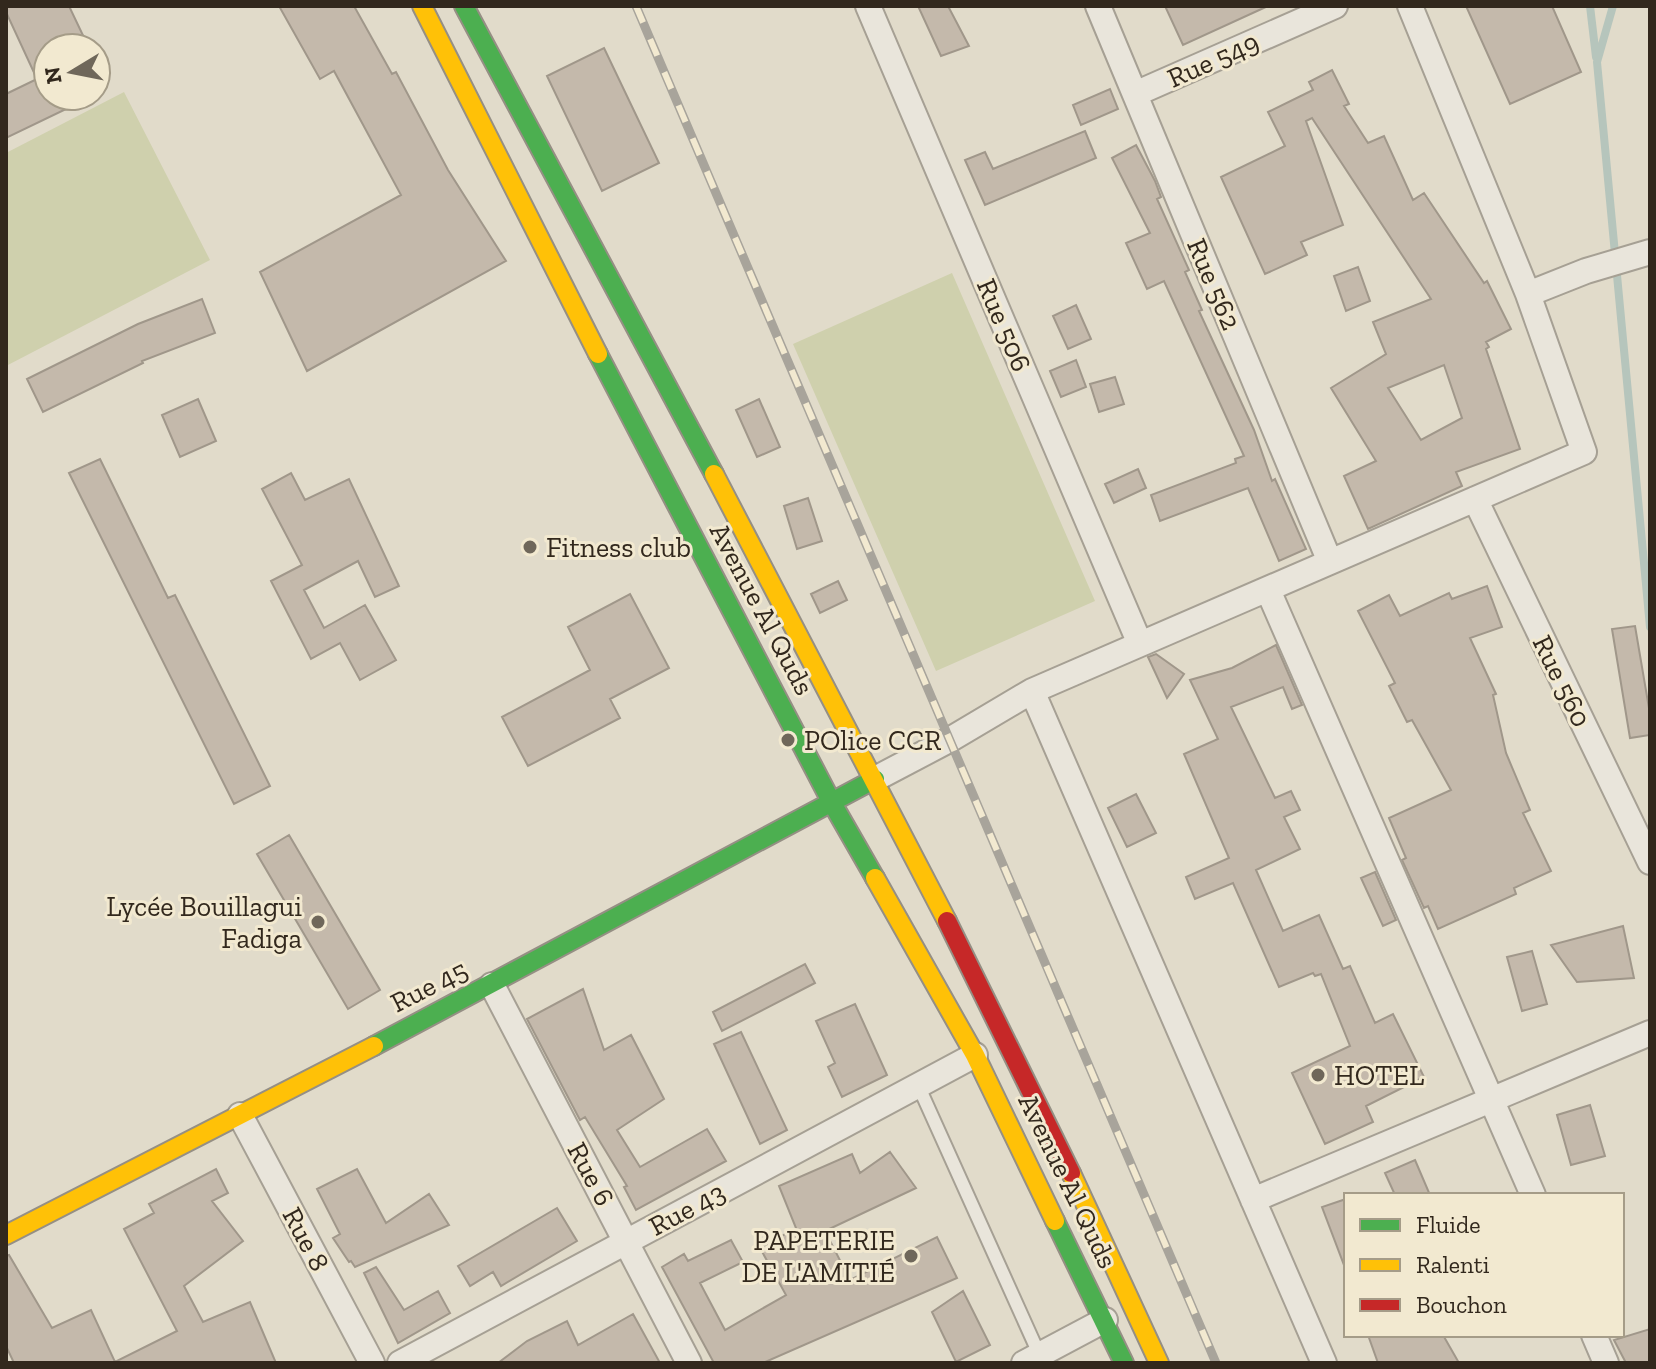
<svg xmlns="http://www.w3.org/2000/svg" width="1656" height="1369" font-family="'Zilla Slab',serif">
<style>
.green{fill:#cfd0ad}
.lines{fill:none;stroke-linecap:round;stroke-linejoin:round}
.stream{stroke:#b6c5bc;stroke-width:8}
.building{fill:#c4b9ab;stroke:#a0978a;stroke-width:2;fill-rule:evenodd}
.lane-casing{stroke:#a6a094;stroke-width:16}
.street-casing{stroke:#a6a094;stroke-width:28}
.fast-casing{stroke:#958f84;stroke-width:22}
.slow-casing{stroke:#958f84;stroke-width:22}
.jam-casing{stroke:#958f84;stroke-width:22}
.lane{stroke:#e9e5db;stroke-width:12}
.street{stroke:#e9e5db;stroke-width:24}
.fast{stroke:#4caf50;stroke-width:18}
.slow{stroke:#ffc107;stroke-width:18}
.jam{stroke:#c62828;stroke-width:18}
.rail-casing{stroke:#a8a49b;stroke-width:9}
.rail{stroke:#f2e9d0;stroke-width:6;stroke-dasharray:18;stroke-linecap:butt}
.poi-dot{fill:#6f675a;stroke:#f2e9d0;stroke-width:3}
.labels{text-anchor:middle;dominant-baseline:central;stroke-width:6;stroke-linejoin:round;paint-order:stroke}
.street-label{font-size:28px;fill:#32281d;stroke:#f2e9d0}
.poi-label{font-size:28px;fill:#32281d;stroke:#f2e9d0;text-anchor:start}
</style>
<rect width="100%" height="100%" fill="#e1dbca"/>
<path class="green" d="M124,92L210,260L6,366V153Z
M952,273L1095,601L936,671L793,344Z"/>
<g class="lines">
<path class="stream" d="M1590,6L1596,57
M1613,6L1597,62L1650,627"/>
</g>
<path class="building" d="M6,6H69L89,48H48V96H93L6,138V94L37,79L6,12Z
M279,6H354L392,74L396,72L448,170L506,261L307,371L260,272L401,195L334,71L320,79Z
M918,6H948L969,46L941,56Z
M1165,6H1268L1183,45Z
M1466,6H1552L1581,72L1510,104Z
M604,48L659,163L602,191L547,76Z
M1332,70L1349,104L1344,106L1368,143L1384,136L1413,200L1424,193L1484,283L1487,281L1511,329L1486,342L1489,347L1486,349L1520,449L1456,472L1462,486L1368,529L1344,476L1376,461L1331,388L1386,354L1373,322L1431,299L1312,118L1306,121L1343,225L1301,242L1307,255L1265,274L1221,177L1285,146L1268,112L1313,90L1309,82ZM1444,365L1462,418L1421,440L1388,388Z
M1110,89L1118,109L1081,125L1073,105Z
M1085,131L1096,158L985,205L965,160L985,152L993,169Z
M1136,145L1155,181L1161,197L1157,199L1189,270L1185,272L1202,310L1199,311L1254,430L1272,481L1275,479L1306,549L1279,561L1248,488L1160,521L1151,495L1236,463L1235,459L1244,456L1164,281L1147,289L1126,243L1150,233L1112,158Z
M1358,267L1370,301L1346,311L1334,276Z
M202,299L215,333L142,361L143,363L43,412L27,379L138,324Z
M1076,305L1091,339L1068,349L1053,316Z
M1076,360L1086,387L1061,397L1050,371Z
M1115,377L1124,404L1099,412L1090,384Z
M198,399L216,441L180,457L162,415Z
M759,399L780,447L757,457L736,410Z
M100,459L168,598L175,595L270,786L234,804L69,473Z
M1138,469L1146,488L1114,503L1105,484Z
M291,473L305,500L349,479L399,586L375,597L358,561L304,590L324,628L365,605L396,660L360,680L340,643L311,659L271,581L302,565L262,489Z
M808,498L822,541L797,549L784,506Z
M838,581L847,600L820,613L811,594Z
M1487,586L1502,627L1470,638L1496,694L1493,695L1506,753L1530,810L1523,813L1551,871L1514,888L1516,894L1438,929L1428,906L1424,908L1402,860L1406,858L1389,818L1451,790L1412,720L1407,722L1389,686L1395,683L1358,611L1389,595L1400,616L1449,593L1452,599Z
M630,594L669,668L610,699L620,718L528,766L502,717L590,670L568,627Z
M1635,626L1650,714V735L1630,738L1612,629Z
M1276,645L1302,705L1292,709L1283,687L1231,707L1275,798L1291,791L1300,810L1284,817L1300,849L1256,870L1283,931L1319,915L1343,969L1350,966L1375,1023L1393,1014L1424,1077L1366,1106L1373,1122L1325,1144L1292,1073L1350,1046L1321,974L1315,976L1313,973L1279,987L1233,883L1195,899L1186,877L1229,858L1184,754L1218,739L1190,680L1232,668Z
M1156,654L1184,674L1167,698L1148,657Z
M1136,794L1156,833L1127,847L1108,808Z
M289,835L380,990L348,1009L257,854Z
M1375,872L1396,920L1383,926L1361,878Z
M1623,926L1634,978L1577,982L1551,945Z
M1532,951L1547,1004L1522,1011L1507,957Z
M805,964L815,983L722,1031L713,1012Z
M583,989L604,1050L631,1035L664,1099L617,1130L640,1167L707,1129L726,1161L636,1210L624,1187L627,1186L585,1117L580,1120L527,1019Z
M855,1004L887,1075L842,1097L828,1067L835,1063L816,1021Z
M741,1032L787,1130L760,1144L714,1044Z
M1590,1105L1605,1156L1571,1165L1557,1115Z
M890,1152L916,1188L825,1231L850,1280L937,1237L957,1278L763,1363H714L662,1267L684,1254L688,1261L731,1240L743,1262L700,1283L725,1330L786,1295L760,1248L796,1228L779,1186L852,1154L860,1173Z
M1415,1160L1430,1195H1395L1385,1173Z
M216,1169L228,1193L212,1201L243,1241L184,1286L203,1322L250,1302L276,1363H14L6,1346V1256L9,1255L52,1328L91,1310L115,1362L177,1331L124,1229L154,1213L149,1204Z
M357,1169L386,1223L429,1194L449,1225L355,1267L351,1261L349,1262L333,1238L340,1234L317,1189Z
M1346,1199V1264L1344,1265L1322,1207Z
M557,1208L577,1241L501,1286L493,1272L470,1286L458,1266Z
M376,1267L404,1310L438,1291L450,1313L398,1343L364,1273Z
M963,1291L990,1345L956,1362L932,1312Z
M633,1314L660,1363H498L527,1341L567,1321L578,1345Z
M1650,1329V1363H1626L1614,1340Z
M1368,1335H1443L1459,1363H1378Z"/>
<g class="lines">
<defs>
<path id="lane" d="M918,1085L1040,1356"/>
<path id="street" d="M868,6L1140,644
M1098,6L1330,562
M1135,94L1335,6
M1528,294L1586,271L1650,252
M1475,499L1650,862
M1268,590L1533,1195
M1032,691L1324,1363
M875,779L951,739L1032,691L1584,452L1528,294L1410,6
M492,985L689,1363
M240,1115L372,1363
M1253,1200L1650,1033
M1594,1335L1606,1363
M400,1363L975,1055
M1024,1363L1105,1320"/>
<path id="fast" d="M464,6L714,474
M598,354L832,803L875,878
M374,1046L875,779
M1055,1221L1124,1363"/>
<path id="slow" d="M422,6L598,354
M714,474L947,921
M875,878L975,1055L1055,1221
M1071,1173L1159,1363
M6,1235L374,1046"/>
<path id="jam" d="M947,921L1071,1173"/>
</defs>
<use href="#lane" class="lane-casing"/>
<use href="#street" class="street-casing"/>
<use href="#fast" class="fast-casing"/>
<use href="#slow" class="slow-casing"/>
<use href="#jam" class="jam-casing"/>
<use href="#lane" class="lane"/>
<use href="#street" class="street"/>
<use href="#fast" class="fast"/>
<use href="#slow" class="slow"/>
<use href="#jam" class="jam"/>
<defs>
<path id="rail" d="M636,6L1216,1363"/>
</defs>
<use href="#rail" class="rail-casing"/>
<use href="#rail" class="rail"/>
</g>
<g class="poi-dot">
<circle cx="530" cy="547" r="8"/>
<circle cx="788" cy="740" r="8"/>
<circle cx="318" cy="922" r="8"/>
<circle cx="1318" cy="1075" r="8"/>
<circle cx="911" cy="1256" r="8"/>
</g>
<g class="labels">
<g class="street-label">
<text transform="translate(1213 60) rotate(-24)">Rue 549</text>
<text transform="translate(1214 284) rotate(67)">Rue 562</text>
<text transform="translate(1004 325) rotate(67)">Rue 506</text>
<text transform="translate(762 609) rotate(62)">Avenue Al Quds</text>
<text transform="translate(1562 681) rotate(64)">Rue 560</text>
<text transform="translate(429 986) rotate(-27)">Rue 45</text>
<text transform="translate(591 1174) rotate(62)">Rue 6</text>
<text transform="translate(1068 1181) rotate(64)">Avenue Al Quds</text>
<text transform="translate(687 1209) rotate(-28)">Rue 43</text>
<text transform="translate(306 1239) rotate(62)">Rue 8</text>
</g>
<g class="poi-label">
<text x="546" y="547">Fitness club</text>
<text x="804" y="740">POlice CCR</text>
<text x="302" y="906" text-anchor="end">Lycée Bouillagui<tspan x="302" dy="32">Fadiga</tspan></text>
<text x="1334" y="1075">HOTEL</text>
<text x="895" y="1240" text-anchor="end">PAPETERIE<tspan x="895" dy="32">DE L'AMITIÉ</tspan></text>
</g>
</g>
<rect width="1656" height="1369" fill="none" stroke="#32281d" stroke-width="16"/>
<rect x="1344" y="1193" width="280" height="144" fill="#f2e9d0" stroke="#a59c88" stroke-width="2"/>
<rect x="1360" y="1219" width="40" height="12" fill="#4caf50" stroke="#a59c88" stroke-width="2"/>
<text x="1416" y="1233" font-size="24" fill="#32281d">Fluide</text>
<rect x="1360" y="1259" width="40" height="12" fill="#ffc107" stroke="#a59c88" stroke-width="2"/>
<text x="1416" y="1273" font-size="24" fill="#32281d">Ralenti</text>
<rect x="1360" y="1299" width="40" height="12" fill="#c62828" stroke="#a59c88" stroke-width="2"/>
<text x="1416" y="1313" font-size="24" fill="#32281d">Bouchon</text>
<g transform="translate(72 72) rotate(260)"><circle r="38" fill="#f2e9d0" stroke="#a59c88" stroke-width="2"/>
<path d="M0-6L14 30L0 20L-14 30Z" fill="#6f675a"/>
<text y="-12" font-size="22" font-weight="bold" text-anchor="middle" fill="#32281d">N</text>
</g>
</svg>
